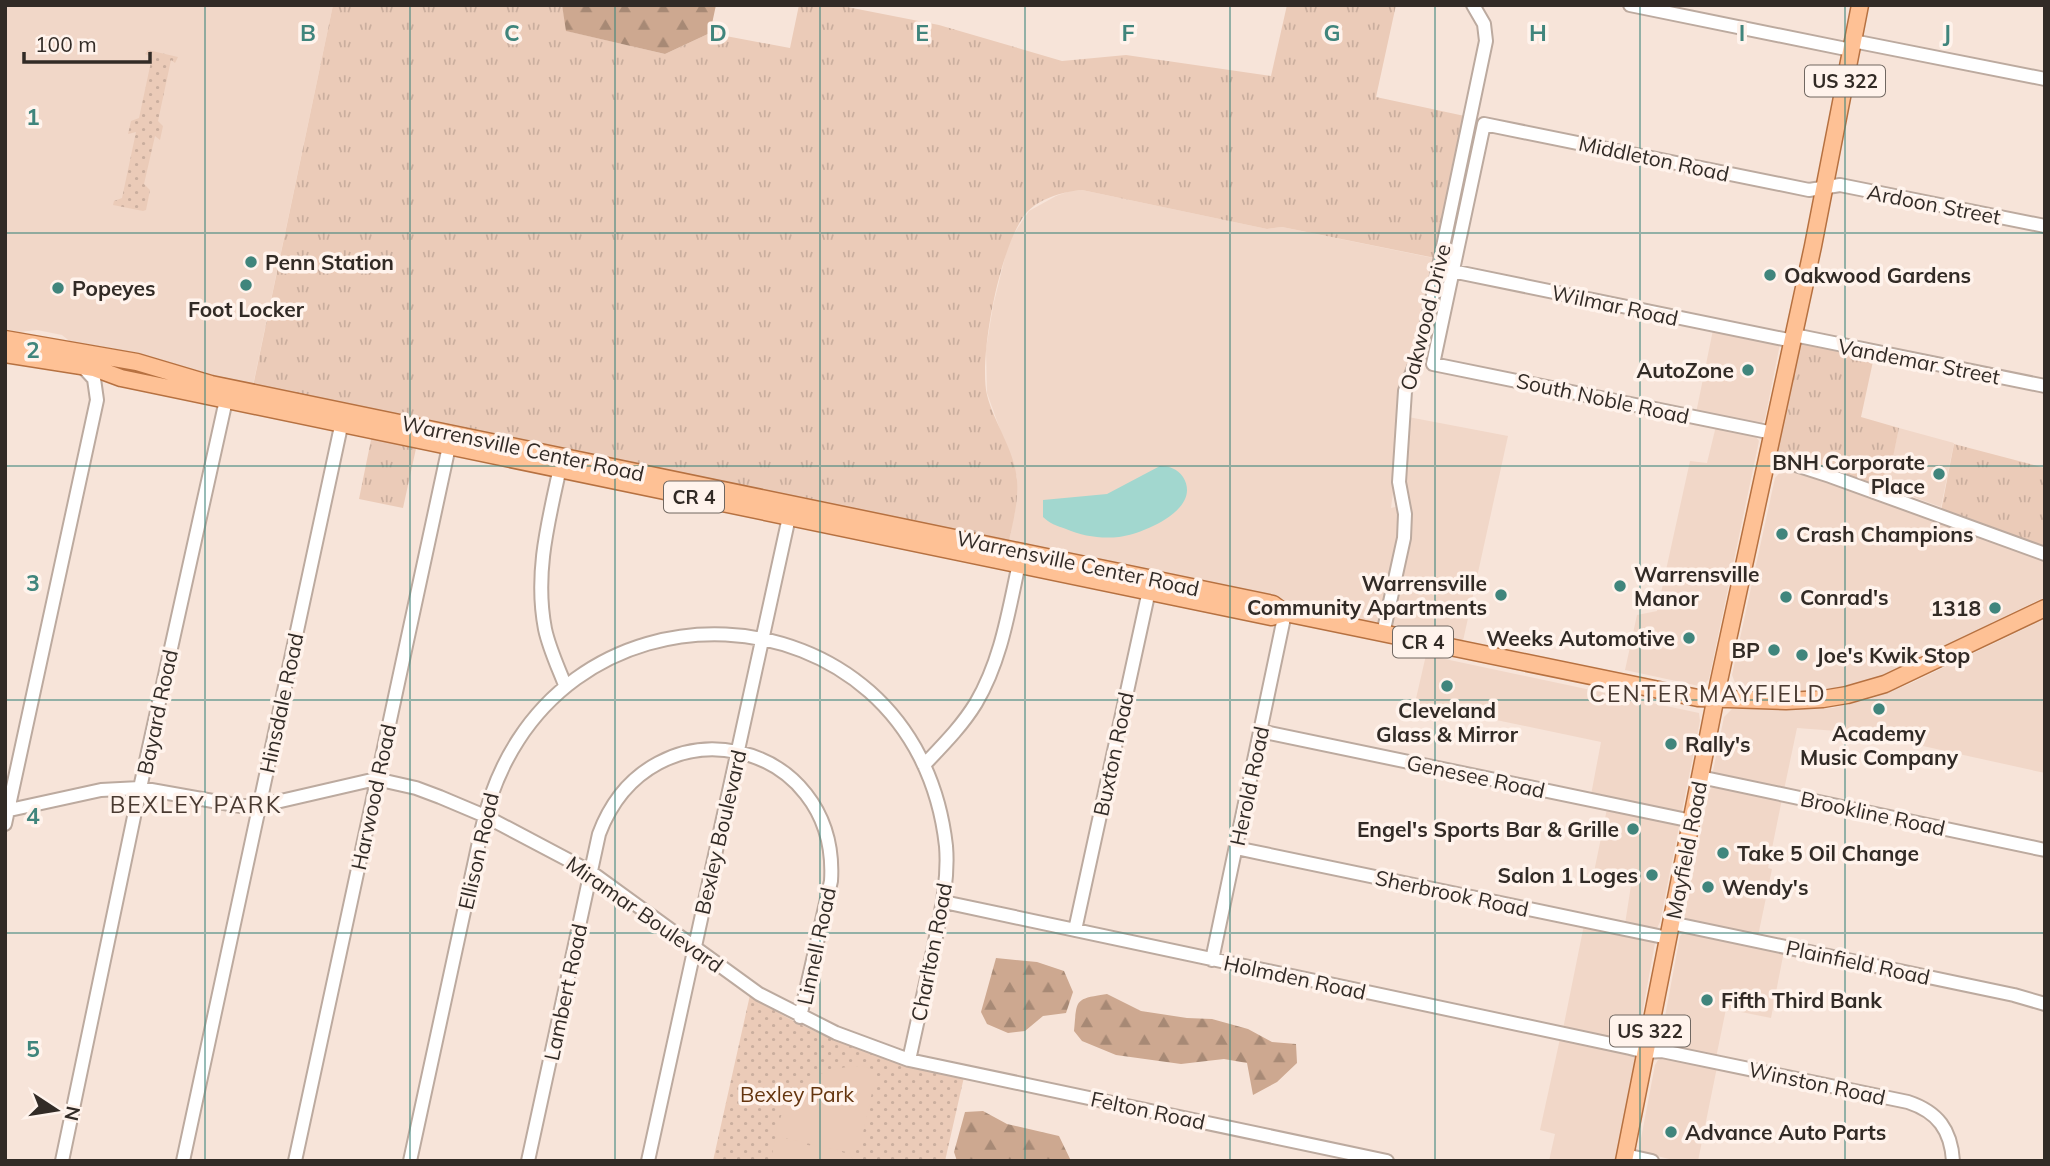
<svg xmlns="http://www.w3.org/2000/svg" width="2050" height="1166" font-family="Mulish,sans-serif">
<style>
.built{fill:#f1d7c8}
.grass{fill:url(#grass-tufts)}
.forest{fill:url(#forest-firs)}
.park{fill:url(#park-dots)}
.pitch{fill:#ebcbb8}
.water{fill:#a2d7cf}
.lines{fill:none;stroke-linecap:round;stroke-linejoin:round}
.minor-casing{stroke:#bcaa9f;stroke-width:16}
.major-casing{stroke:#b67141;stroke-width:19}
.minor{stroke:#fff;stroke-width:12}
.major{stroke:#fec195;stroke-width:16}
.grid{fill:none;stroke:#40857c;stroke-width:2;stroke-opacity:0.55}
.poi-dot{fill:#40857c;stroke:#fff3ec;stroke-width:2.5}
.labels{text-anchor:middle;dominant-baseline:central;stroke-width:7;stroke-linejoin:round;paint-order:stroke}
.shield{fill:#fff3ec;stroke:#706761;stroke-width:2}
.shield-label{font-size:19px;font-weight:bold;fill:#322b26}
.street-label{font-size:21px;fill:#322b26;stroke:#fff3ec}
.poi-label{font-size:21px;font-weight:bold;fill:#322b26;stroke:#fff3ec;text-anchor:start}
.park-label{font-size:21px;fill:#64340d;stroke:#fff3ec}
.neighbourhood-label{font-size:23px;letter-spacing:2px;fill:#493a31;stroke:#fff3ec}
.grid-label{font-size:23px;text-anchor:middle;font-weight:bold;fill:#40857c;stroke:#fff3ec;stroke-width:7;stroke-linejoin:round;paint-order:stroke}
</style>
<defs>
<pattern id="grass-tufts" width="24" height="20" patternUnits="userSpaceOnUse" patternTransform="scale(1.75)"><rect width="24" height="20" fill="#ebcbb8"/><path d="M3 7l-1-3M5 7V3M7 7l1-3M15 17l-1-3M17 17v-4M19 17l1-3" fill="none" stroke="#caae9e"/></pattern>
<pattern id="forest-firs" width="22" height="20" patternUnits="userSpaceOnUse" patternTransform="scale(1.75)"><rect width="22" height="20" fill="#cda890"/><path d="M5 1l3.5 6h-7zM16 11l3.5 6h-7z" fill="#a78975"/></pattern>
<pattern id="park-dots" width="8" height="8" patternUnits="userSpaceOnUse" patternTransform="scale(1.75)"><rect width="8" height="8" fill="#ebcbb8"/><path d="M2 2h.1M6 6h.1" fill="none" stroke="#caae9e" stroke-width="1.8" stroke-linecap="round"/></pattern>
</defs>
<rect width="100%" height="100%" fill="#f7e4d9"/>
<path class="built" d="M5,5H333L253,385L204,375L130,352L93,345L77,347L62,335L37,330L20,332L5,329Z
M1082,190L1267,229L1282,227L1438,259L1417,353L1401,394L1399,447L1391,508L1403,505L1399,482L1403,445V416L1508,436L1461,650L1285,613L1273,604L1184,585L1186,579L1008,541L1015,512L1017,477L987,393L986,349L993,306L1007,249L1013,235L1029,211L1056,196L1070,191Z
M1713,330L1780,344L1765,419L1761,424L1696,413Z
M1716,426L1754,434L1759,441L1709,679L1704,684L1699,686L1625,670L1637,615L1657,611L1690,461L1707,463Z
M1899,428L1954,443L1941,507L1886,487Z
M1783,469L1841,487L1843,480L2001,538L2000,545L2045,562V597L1991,623L1994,632L1836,697L1833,688L1810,691L1740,688L1736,685L1732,675L1775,478Z
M2045,619V773L1864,733L1797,728L1784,790L1717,775L1713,771L1724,717L1732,709H1812L1833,708L1873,698L1907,685Z
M1426,655L1699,713L1700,721L1660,922L1657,928L1655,929L1625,924L1632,879L1594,872L1609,799L1591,795L1601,742L1415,703Z
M1713,786L1782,799L1768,868L1772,869L1758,936L1688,921L1684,916L1709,791Z
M1584,925L1653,941L1655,943L1638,1037L1633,1043L1563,1029Z
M1684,932L1784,951L1771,1018L1726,1009L1716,1058L1666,1046L1661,1038L1680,936Z
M1561,1034L1646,1052L1625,1155L1652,1161H1549L1555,1134L1540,1130Z
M1665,1057L1717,1067L1698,1161H1678L1644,1153L1639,1149L1655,1065L1658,1060Z"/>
<path class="grass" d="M333,5H562L567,31L665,54L710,33L790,48L799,5H837L939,25L1062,61L1126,55L1271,76L1287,5H1396L1376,97L1488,121L1453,272L1440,259L1282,227L1267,229L1082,190C1065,191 1041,198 1028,211C1001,239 978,357 987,395C994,423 1015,451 1017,480C1019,503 1012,526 1007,549L252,391Z
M1794,335L1875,352L1861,417L1899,428L1885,496L1768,456Z
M372,435L417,444L403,508L359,499Z
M1954,444L2045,468V554L1940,516Z"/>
<path class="forest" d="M562,5H716L710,33L665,54L566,31Z
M996,958L1037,962L1064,971L1073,992L1066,1013L1043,1016L1025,1031L1008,1033L987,1024L981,1012Z
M1107,994L1141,1011L1187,1018L1212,1019L1248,1029L1272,1042L1296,1044L1297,1063L1277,1082L1253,1095L1247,1063L1224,1059L1181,1064L1116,1055L1082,1041L1074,1031C1077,999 1074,999 1107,994Z
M983,1111L1007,1124L1059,1136L1071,1161H957L954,1152L965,1112Z"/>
<path class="park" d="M148,50L178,57L175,63L171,60L158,121L163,126L160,140L155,136L144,184L150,190L146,210L143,211L113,205L114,201L122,198L136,132L128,134L131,121L139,118L152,57L145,54Z
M750,995C814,1039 889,1061 964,1077L945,1161H713Z"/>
<path class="pitch" d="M859,1066L877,1070L860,1146L851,1153L775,1136C786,1089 812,1068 859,1066Z
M775,1138L850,1154L854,1161H771Z"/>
<path class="water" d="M1160,466C1169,466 1178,469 1183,477C1203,509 1143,534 1119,537C1100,539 1083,536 1066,529C1057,526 1049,523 1043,517V500L1107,494Z"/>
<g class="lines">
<defs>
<path id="minor" d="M1630,5L1851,50
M1853,41L2045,79
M1447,270L1793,341
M1794,335L2045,386
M1773,433L1433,364L1484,124L1809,190L1840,185L2045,226
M1768,456L1830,476L2045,554
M561,463C549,519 534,572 545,629C549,648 558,667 565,685
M1383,634L1404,538L1405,514L1399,482L1405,391L1422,347L1486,41L1484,24L1473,5
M1260,731L1692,821
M924,765C943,745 962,726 976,703C1002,659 1009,608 1020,559
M1700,777L2045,850
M5,811L101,790L140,788L241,806H259L376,779L416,788L440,797L485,816L591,872L759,994L836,1033L909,1060L1387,1161
M5,824L97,400L94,379L81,365
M1236,848L1668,938
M944,902L1630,1048L1646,1052L1662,1051L1908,1102C1938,1112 1951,1130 1953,1161
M1671,923L2014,995L2045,1004
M1075,930L1150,586
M1212,960L1285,613
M1625,1155L1652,1161
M62,1161L140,788L228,391
M183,1161L343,417
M295,1161L451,437
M410,1161L482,828C543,557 916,577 946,846C949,882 940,916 933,951C925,987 917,1023 909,1060
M528,1161L599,834C651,696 840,738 831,881L800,1017
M648,1161L791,508"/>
<path id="major" d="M5,339L137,362L211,384L1273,604L1285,613L1698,698L1786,701L1823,699L1847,695L1885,684L2045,608
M5,354L94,368L121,378L1271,617L1285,613
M1624,1161L1719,681L1813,246L1860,5"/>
</defs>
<use href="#minor" class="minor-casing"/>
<use href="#major" class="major-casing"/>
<use href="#minor" class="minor"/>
<use href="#major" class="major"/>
</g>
<path class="grid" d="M205,5V1161M410,5V1161M615,5V1161M820,5V1161M1025,5V1161M1230,5V1161M1435,5V1161M1640,5V1161M1845,5V1161M5,233H2045M5,466H2045M5,700H2045M5,933H2045"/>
<g class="poi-dot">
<circle cx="251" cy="262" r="7"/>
<circle cx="1770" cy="275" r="7"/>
<circle cx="246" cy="285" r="7"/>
<circle cx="58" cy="288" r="7"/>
<circle cx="1748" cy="370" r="7"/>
<circle cx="1939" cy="474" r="7"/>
<circle cx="1782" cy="534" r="7"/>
<circle cx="1620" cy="586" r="7"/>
<circle cx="1501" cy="595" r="7"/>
<circle cx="1786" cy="597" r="7"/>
<circle cx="1995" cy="608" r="7"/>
<circle cx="1689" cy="638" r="7"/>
<circle cx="1774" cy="650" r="7"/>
<circle cx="1802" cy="655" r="7"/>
<circle cx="1447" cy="686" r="7"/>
<circle cx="1879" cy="709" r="7"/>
<circle cx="1671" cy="744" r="7"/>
<circle cx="1633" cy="829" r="7"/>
<circle cx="1723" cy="853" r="7"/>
<circle cx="1652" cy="875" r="7"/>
<circle cx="1708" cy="887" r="7"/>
<circle cx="1707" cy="1000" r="7"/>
<circle cx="1671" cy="1132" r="7"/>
</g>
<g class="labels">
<g class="shield">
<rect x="1805" y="65.5" width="80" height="31" rx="5"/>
<rect x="664" y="481.5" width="60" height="31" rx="5"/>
<rect x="1393" y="626.5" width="60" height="31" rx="5"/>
<rect x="1610" y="1015.5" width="80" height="31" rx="5"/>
</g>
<g class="shield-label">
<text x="1845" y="81">US 322</text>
<text x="694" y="497">CR 4</text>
<text x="1423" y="642">CR 4</text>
<text x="1650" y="1031">US 322</text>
</g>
<g class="street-label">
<text transform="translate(1654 158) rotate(12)">Middleton Road</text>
<text transform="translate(1934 204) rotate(11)">Ardoon Street</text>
<text transform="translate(1615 305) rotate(12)">Wilmar Road</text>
<text transform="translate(1425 317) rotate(-76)">Oakwood Drive</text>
<text transform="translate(1919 361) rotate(11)">Vandemar Street</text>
<text transform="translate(1603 398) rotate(12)">South Noble Road</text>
<text transform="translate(523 448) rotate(12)">Warrensville Center Road</text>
<text transform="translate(1078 563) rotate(12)">Warrensville Center Road</text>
<text transform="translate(281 703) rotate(-78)">Hinsdale Road</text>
<text transform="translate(157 712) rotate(-78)">Bayard Road</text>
<text transform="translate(1113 754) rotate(-78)">Buxton Road</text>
<text transform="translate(1476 776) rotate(12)">Genesee Road</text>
<text transform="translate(1249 786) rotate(-78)">Herold Road</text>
<text transform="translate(373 797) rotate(-78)">Harwood Road</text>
<text transform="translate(1873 813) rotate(12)">Brookline Road</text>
<text transform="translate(720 832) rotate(-77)">Bexley Boulevard</text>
<text transform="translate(1686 850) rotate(-79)">Mayfield Road</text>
<text transform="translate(478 851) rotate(-77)">Ellison Road</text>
<text transform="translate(1452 893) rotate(12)">Sherbrook Road</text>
<text transform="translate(645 914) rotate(35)">Miramar Boulevard</text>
<text transform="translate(816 946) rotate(-78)">Linnell Road</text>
<text transform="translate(931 952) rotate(-79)">Charlton Road</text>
<text transform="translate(1858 962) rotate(12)">Plainfield Road</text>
<text transform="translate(1295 977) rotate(12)">Holmden Road</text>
<text transform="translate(565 992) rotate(-78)">Lambert Road</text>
<text transform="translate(1817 1083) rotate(12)">Winston Road</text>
<text transform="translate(1148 1110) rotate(12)">Felton Road</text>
</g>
<g class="poi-label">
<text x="265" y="262">Penn Station</text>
<text x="1784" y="275">Oakwood Gardens</text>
<text x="72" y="288">Popeyes</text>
<text x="246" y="309" text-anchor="middle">Foot Locker</text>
<text x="1734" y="370" text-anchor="end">AutoZone</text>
<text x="1925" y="462" text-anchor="end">BNH Corporate<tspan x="1925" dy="24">Place</tspan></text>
<text x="1796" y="534">Crash Champions</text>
<text x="1634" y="574">Warrensville<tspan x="1634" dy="24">Manor</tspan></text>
<text x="1487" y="583" text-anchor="end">Warrensville<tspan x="1487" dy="24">Community Apartments</tspan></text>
<text x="1800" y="597">Conrad's</text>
<text x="1981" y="608" text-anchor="end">1318</text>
<text x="1675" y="638" text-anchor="end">Weeks Automotive</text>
<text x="1760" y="650" text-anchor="end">BP</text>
<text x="1816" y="655">Joe's Kwik Stop</text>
<text x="1447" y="710" text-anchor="middle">Cleveland<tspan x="1447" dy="24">Glass &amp; Mirror</tspan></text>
<text x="1879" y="733" text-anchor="middle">Academy<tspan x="1879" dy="24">Music Company</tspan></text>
<text x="1685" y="744">Rally's</text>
<text x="1619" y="829" text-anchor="end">Engel's Sports Bar &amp; Grille</text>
<text x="1737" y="853">Take 5 Oil Change</text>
<text x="1638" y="875" text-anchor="end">Salon 1 Loges</text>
<text x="1722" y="887">Wendy's</text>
<text x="1721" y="1000">Fifth Third Bank</text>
<text x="1685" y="1132">Advance Auto Parts</text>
</g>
<g class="park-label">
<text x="797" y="1094">Bexley Park</text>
</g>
<g class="neighbourhood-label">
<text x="1708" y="693">CENTER MAYFIELD</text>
<text x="196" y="804">BEXLEY PARK</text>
</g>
</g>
<g class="grid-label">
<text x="308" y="41">B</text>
<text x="512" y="41">C</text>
<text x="718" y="41">D</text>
<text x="922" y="41">E</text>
<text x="1128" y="41">F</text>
<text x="1332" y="41">G</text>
<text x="1538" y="41">H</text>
<text x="1742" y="41">I</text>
<text x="1947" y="41">J</text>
<text x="33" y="125">1</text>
<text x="33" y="358">2</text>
<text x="33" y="591">3</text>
<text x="33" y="824">4</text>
<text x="33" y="1057">5</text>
</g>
<rect width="2050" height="1166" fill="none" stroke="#322b26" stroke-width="14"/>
<g transform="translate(56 1110) rotate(102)" stroke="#fff3ec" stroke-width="5" paint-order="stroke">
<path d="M0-5L12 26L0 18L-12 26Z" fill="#322b26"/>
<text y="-10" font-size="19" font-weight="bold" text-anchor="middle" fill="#322b26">N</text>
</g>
<path d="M24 52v10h126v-10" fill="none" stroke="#322b26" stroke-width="3.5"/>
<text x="35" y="52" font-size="21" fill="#322b26" stroke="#fff3ec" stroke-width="5" paint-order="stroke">100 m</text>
</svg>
